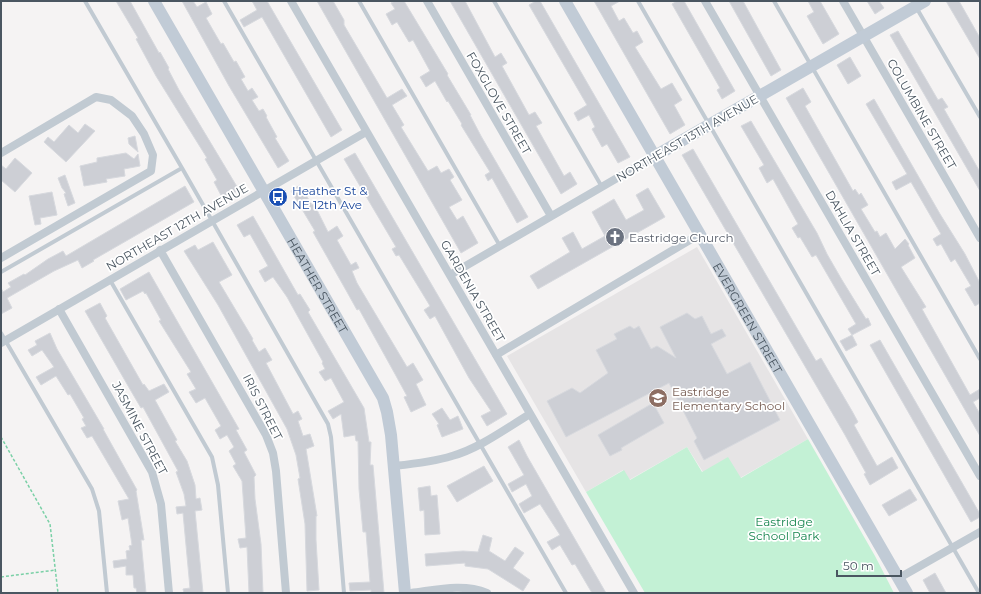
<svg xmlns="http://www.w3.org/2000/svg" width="981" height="594" font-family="Montserrat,sans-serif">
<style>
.education{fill:#e6e4e5}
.green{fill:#c3f1d5}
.building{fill:#cdcfd5;stroke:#d7d9de}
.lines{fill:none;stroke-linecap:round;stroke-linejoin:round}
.path{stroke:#7ad0a6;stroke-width:1.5;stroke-dasharray:3 2;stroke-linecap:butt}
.lane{stroke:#c1cad2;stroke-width:4}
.street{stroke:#c1cad2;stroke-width:8}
.secondary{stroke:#c1cbd6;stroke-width:12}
.labels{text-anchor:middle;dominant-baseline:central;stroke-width:3.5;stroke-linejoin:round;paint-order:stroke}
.street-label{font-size:12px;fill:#4a5661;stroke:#fff}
.transit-label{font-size:12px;fill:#164399;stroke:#fff;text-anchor:start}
.worship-label{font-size:12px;fill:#5b616d;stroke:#fff;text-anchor:start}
.education-label{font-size:12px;fill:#785e54;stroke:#fff;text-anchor:start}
.park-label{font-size:12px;fill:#17864f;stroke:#fff}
</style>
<rect width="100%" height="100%" fill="#f5f3f3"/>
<path class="education" d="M697,247L808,439L740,478L703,472L687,447L629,480L623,470L586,492L507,356Z"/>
<path class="green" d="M808,439L875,556L894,593H645L586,492L624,470L630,480L687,447L702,472L728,457L741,478Z"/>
<path class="building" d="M116,1H130L159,53L160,52L169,68L168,69L179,90L239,190L223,199L214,182L217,180L205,159L207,158L156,76L136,39L138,38Z
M182,1H193L197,7L206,2L212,14L206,18L221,44L223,43L234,62L236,61L245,77L241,79L248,91L252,88L258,97L252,100L259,111L263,109L267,116L266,117L277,137L275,138L289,161L278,168L229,86Z
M252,1H267L342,130L331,137L262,17L244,27L240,20L257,10Z
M317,1H333L344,20V25L387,98L402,89L407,96L392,105L404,125L401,127L428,171L437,166L441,173L449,169L454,177L450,180L462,200L449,207L457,220L463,216L478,243L461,253Z
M395,1H404L448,74L447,75L471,115H470L481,136L528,217L517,223L492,178L488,181L485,175L490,172L461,125L462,124L448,101L447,102L435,81L426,87L420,77L430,71L413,40L409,42L397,22L392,25L386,14L395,9L391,3Z
M450,1H465L495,57L501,53L507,63L502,66L529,115L535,112L542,123L536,126L564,176L570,172L577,184L561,194Z
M536,1H540L630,157L618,163L607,144L602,147L592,129L595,127L589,115L578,121L574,113L587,105L529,5Z
M594,1H620L611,6L619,21L624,18L633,33L637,31L643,42L635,47L661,89L672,83L682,100L674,105L685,125L670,134Z
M677,1H684L735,91L722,99L717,90L720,88L672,4Z
M729,1H743L781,70L771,76Z
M808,1H820L839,34L823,44L807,16L814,12Z
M867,1H879L884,8L875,14Z
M946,1H959L980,38V59Z
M898,31L938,100L942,98L948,107L944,109L980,172V191L890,35Z
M850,57L861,76L848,84L837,65Z
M803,88L811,102L805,106L853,191L855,189L859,195L861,193L868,205L861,209L875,232L877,231L880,237L886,233L895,249L905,239L909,244L908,245L915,258L901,267L926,307L922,309L970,395L980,389V398L973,402L980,414V436L786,98Z
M874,99L940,214L965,254L980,283V303L975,306L965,289L971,286L955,259L951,262L941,244L937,246L933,239L941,234L911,182L896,190L892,182L907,174L866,104Z
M751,121L817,233L827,254L842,280L866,319L868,318L871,325L852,335L848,329L856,324L816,255L812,257L800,237L798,238L792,228L798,224L773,179L767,183L759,168L764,165L741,126Z
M85,124L95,131L66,162L44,142L48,137L54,142L69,125L78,133Z
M135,136L138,152L129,144L128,138Z
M693,149L816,361L821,358L852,411L858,422L854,425L877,466L892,457L898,468L870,485L864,474L866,473L845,435L682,155Z
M126,153L134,159L138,154L140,166L124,169L125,176L106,179L107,182L84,186L80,166L97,162V158Z
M355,153L507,414L487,426L481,416L491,411L469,378L435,316L430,319L424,310L430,306L427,301L399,255L396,256L392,249L396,247L344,159Z
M15,158L32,173L15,192L1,180V165L6,169Z
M65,175L75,203L68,206L64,194L66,193L62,188L58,178Z
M300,185L312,205L314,204L328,232L337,226L343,236L337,240L351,265L356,262L359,268L352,271L357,283L407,367L413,363L423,380L416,384L426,405L411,412L404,397L407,396L395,374L359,309L357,310L347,292L313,232L315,231L291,191Z
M185,186L194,202L93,260L94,261L82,268L78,260L54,271L7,298L12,308L1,314V288L3,292L11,287L8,283L24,274L25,275L48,259L63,251L66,256Z
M648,188L665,217L538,289L530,276L570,252L562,238L573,232L582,249L605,236L592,212L614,199L626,220L644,210L636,195Z
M52,192L57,215L40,218L41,224L35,225L29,196Z
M253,216L298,295L300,294L310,310L308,312L364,408L369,442H371L370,465H373L384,593H371V590L350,591L349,583L370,582L366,532H363L359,489L358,441H356L355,435L344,437L341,414L333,419L328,411L344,402L331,378L325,381L319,372L325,369L322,363L323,362L287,297L273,277L265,282L259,271L268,266L250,234L244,237L237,225Z
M213,242L232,275L219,282L253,339L252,340L259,352L265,348L272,360L266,363L293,414L298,411L302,419L298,421L303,436L310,434L314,446L306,449L317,516H316V540L319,590L307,591L305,524L298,479L300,478L296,455L287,429L218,305L184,251L195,245L198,250Z
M149,272L239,429L236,430L247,450L244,452L256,475L254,477L255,499L261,544L263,593H249L247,547L240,548L238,539L246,538L242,481L233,466L236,464L229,451L234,447L227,435L220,439L215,430L221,426L205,398L196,403L189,392L196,389L187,374L191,372L159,321L161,320L146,293L145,294L143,291L126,300L120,289Z
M100,303L107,316L105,318L143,385L144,384L149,391L164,384L169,392L155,400L177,440L175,441L187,461L195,485L196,499L200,498L202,510L195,511L203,593H184L183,589L190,588L183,513L177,514L176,507L186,506L184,494L176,472L178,471L143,407L141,408L131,391L85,311Z
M687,313L695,319L702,316L711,334L722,329L726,336L711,344L727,374L750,362L780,420L704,460L694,441L697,438L669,383L566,437L547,401L572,388L580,393L608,373L596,350L617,339L614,334L630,326L634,329L639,326L651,349L657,346L676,358L660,327Z
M50,333L57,349L104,429H103L137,490L136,491L144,540H141L146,593H137L136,588H134L133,575H126V566L114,568L113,561L127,559L126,551L130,550L129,546L132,545L128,518L122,520L118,501L129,499L92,436L87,438L81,428L86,426L82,419L84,418L70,394L68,395L56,376L41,385L36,377L54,367L42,350L32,356L28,350L37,345L35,341Z
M852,335L857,345L846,351L840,341Z
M880,340L980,514V517L971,522L870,345Z
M653,403L664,423L621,448L622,450L610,456L598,435Z
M442,408L450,420L458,416L463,429L442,437L437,425L439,424L432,414Z
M519,440L527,456L606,593H592L575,564L572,565L560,545L552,550L547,542L560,535L540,504L524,513L519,504L532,496L526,484L512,492L508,484L524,475L508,447Z
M484,466L493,481L457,502L447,486Z
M430,486L431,496L437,495L440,534L425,535L424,510L420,511L418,488Z
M910,489L917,500L889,516L882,505Z
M483,535L492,538L489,551L505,561L515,547L524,553L513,568L530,580L523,591L488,569L465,566V563L426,566L425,554L463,551L478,552Z
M935,573L946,593H930L923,580Z"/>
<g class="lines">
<path class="path" d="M1,437L50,524L58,593
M1,577L56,570"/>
<path class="lane" d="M85,1L182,168
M224,1L566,593
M359,1L500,246
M494,1L602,187
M638,1L979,593
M774,1L980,359
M916,7L980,117
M1,272L182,168L328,424L331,437L344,593
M110,280L212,457L218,485L228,593
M1,333L92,489L99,511L107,593"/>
<path class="street" d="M291,1L634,593
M427,1L551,216
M705,1L980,476
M843,1L980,238
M1,153L96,97L111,100L132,116L144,134L153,155L151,171L1,258
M160,250L266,435L273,453L276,471L286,593
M450,275L655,156
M59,309L152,472L161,504L169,593
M1,343L366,132
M496,355L700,234
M394,466C413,464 433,462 452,456C480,448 505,429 530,414
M899,578L980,532
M411,593C436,590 463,583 487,593"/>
<g class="secondary">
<path id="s1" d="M154,1L383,398L387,412L391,435L405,593"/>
<path id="s2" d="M565,1L907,593"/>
<path d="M655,156L925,1"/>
</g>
</g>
<defs>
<symbol id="bus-disc" viewBox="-11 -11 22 22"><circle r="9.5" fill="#1a4fb4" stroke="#fff"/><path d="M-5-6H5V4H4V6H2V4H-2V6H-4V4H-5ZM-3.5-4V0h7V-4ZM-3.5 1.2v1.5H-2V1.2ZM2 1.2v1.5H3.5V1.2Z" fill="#fff"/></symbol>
<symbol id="church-disc" viewBox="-11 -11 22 22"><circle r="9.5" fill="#6b7280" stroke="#fff"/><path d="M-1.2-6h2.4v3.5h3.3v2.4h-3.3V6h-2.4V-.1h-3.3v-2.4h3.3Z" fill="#fff"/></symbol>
<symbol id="school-disc" viewBox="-11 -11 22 22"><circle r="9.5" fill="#8d6e63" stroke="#fff"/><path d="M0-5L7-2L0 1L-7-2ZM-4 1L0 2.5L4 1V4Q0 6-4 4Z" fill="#fff"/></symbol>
</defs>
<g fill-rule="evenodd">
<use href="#bus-disc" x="267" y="186" width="22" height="22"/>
<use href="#church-disc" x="604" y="226" width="22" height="22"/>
<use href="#school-disc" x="647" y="387" width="22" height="22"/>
</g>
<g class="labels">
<g class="street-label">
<text transform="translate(499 103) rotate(60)">FOXGLOVE STREET</text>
<text transform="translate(922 114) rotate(60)">COLUMBINE STREET</text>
<text transform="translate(687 138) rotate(-30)">NORTHEAST 13TH AVENUE</text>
<text transform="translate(177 227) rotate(-30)">NORTHEAST 12TH AVENUE</text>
<text transform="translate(853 233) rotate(60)">DAHLIA STREET</text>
<text stroke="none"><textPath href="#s1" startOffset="328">HEATHER STREET</textPath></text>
<text transform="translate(473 291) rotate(60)">GARDENIA STREET</text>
<text stroke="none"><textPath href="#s2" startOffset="366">EVERGREEN STREET</textPath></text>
<text transform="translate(263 407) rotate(63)">IRIS STREET</text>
<text transform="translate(140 428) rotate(62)">JASMINE STREET</text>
</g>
<g class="transit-label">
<text x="292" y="190">Heather St &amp;<tspan x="292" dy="14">NE 12th Ave</tspan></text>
</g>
<g class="worship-label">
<text x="629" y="237">Eastridge Church</text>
</g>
<g class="education-label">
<text x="672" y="391">Eastridge<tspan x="672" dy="14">Elementary School</tspan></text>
</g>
<g class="park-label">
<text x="784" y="521">Eastridge<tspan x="784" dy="14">School Park</tspan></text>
</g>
</g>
<rect width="981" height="594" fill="none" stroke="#4a5661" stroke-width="4"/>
<path d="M837 570v6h64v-6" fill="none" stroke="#4a5661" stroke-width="2"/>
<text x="843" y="570" font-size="12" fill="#4a5661" stroke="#ffffff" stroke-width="3" paint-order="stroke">50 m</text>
</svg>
